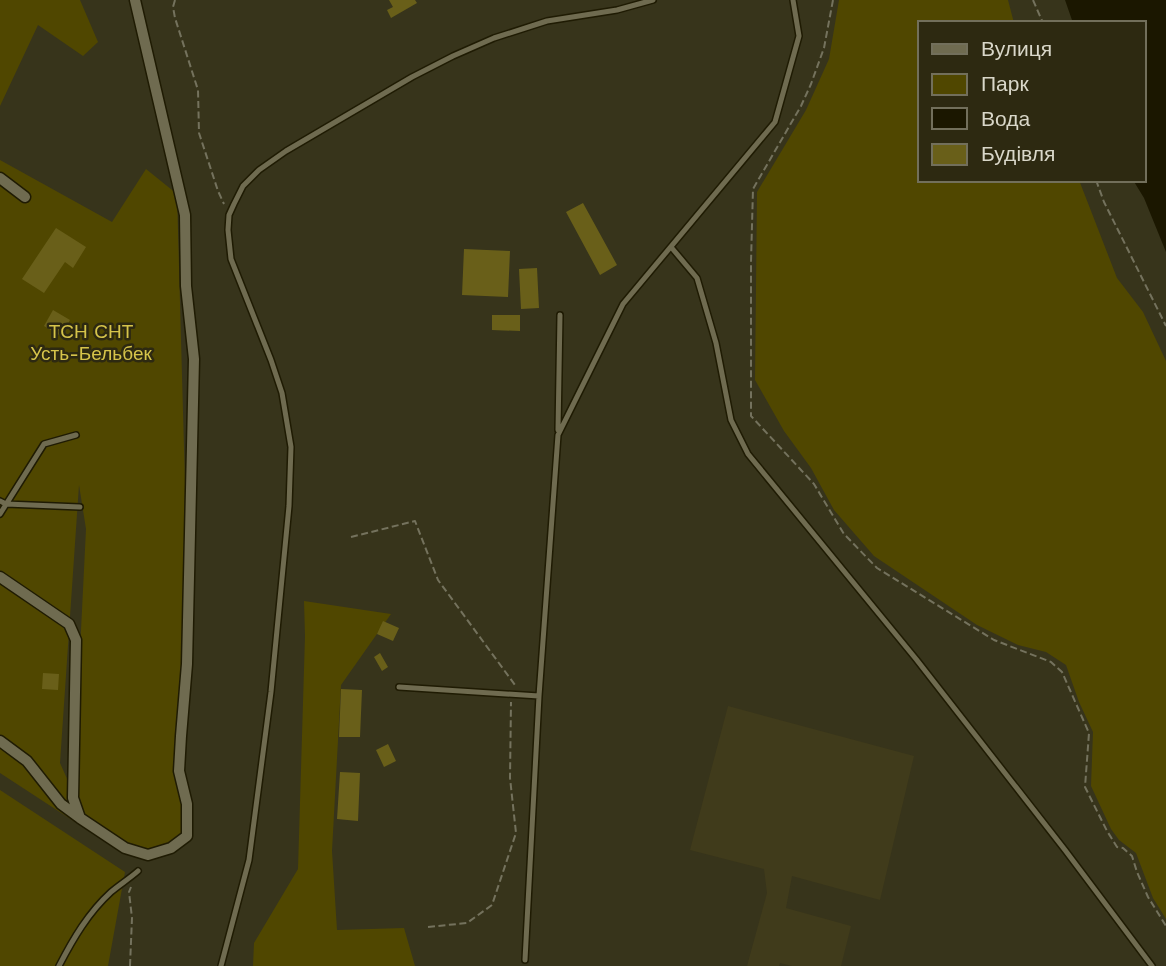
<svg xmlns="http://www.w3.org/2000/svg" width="1166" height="966" font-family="'Work Sans',sans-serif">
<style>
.built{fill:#403b1b}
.green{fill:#504700;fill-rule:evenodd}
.water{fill:#1b1700}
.building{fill:#695f19}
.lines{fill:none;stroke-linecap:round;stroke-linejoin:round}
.lane-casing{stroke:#1f1b03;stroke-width:8}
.street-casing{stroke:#1f1b03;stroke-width:13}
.path{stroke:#74725d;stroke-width:2;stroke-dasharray:7 3.5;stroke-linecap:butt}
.lane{stroke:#6f6b50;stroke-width:5}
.street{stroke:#6f6b50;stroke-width:10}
.labels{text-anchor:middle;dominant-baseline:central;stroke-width:5;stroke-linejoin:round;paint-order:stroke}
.park-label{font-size:19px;fill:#d6c44a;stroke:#2d2911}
</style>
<rect width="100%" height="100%" fill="#37341b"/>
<path class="built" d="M728,706L914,756L880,900L792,876L786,908L851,926L841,966H792L780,963L779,966H747L767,893L764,869L690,850Z"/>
<path class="green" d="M0,0H80L98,42L83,56L38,25L0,106Z
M839,0H1008L1014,23H919V180H1079L1117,278L1143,312L1166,361V919L1153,898L1136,853L1119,840L1111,829L1091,786L1093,732L1079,702L1066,665L1046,652L1018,645L977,625L874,556L834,510L811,468L784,431L755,380L757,192L806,110L829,59Z
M0,160L112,222L146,169L177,194L185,484L182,658V799L184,834C175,841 161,853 149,853C134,853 102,831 88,822L95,835L0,773ZM79,485L86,529L73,792L60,763Z
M304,601L391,614L341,685L332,851L337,930L404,928L415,966H253L254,943L298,869L305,636Z
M0,790L125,872L108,966H0Z"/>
<path class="water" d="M1065,0H1166V252L1144,198L1133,180H1143V23H1073Z"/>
<path class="building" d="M389,0H415L417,3L391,18L387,10L393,7Z
M583,203L617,265L600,275L566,212Z
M56,228L86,247L73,268L65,262L44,293L22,279Z
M464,249L510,251L508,297L462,295Z
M537,268L539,308L521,309L519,269Z
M53,310L70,320L61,336L44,326Z
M492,315H520V331L492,330Z
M383,621L399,628L393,641L377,634Z
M380,653L388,667L382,671L374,657Z
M43,673L59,674L58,690L42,689Z
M341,689L362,690L360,737H339Z
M388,744L396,761L384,767L376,750Z
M340,772L360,773L358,821L337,819Z"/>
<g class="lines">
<defs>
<path id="lane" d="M671,247L697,278L716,343L731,420L748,454L916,659L1065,850L1152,966
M558,430L560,315
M0,501L6,504L80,507
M0,514L44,444L76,435
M399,687L539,696
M525,960L539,696L558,435L623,304L775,122L799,36L793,0
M59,966C73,939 88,913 111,892C119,885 129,879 138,871
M221,966L249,860L271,692L289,506L291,447L282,393L271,360L231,259L228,230L229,215L234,204L243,186L259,170L286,151L412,77L453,56L494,38L547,21L617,10L653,0"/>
<path id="street" d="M0,178L25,197
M0,577L69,624L76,640L73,798L80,818L125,848L148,855L171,848L187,836V804L179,771L181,736L187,664L194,359L186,286L185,215L135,0
M0,741L27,761L61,804L80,818"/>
</defs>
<use href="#lane" class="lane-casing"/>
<use href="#street" class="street-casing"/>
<path class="path" d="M175,0L173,7L175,18L198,90L199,133L218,191L224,204
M833,0L824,48L811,84L801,106L753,189L751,262V416L814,484L844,534L877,568L994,640L1051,662L1062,672L1089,733L1085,787L1107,831L1117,847L1123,848L1132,856L1137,872L1148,897L1166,926
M1033,0L1043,23
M1096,180L1104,202L1166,326
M351,537L415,521L438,580L515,685
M428,927L467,923L492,905L516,833L510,778L511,702
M130,966L132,918L129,892L131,887"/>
<use href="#lane" class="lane"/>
<use href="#street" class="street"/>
</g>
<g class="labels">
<g class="park-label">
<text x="91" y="331">ТСН СНТ<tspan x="91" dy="22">Усть-Бельбек</tspan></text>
</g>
</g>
<rect x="918" y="21" width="228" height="161" fill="#2d2911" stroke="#726f5b" stroke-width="2"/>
<rect x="932" y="44" width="35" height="10" fill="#6f6b50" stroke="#726f5b" stroke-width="2"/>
<text x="981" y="56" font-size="21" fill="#d9d7c9">Вулиця</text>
<rect x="932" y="74" width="35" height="21" fill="#504700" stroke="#726f5b" stroke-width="2"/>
<text x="981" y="91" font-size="21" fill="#d9d7c9">Парк</text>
<rect x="932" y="108" width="35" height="21" fill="#1b1700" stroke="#726f5b" stroke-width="2"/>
<text x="981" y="126" font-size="21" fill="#d9d7c9">Вода</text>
<rect x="932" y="144" width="35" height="21" fill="#695f19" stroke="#726f5b" stroke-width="2"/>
<text x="981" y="161" font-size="21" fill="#d9d7c9">Будівля</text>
</svg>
